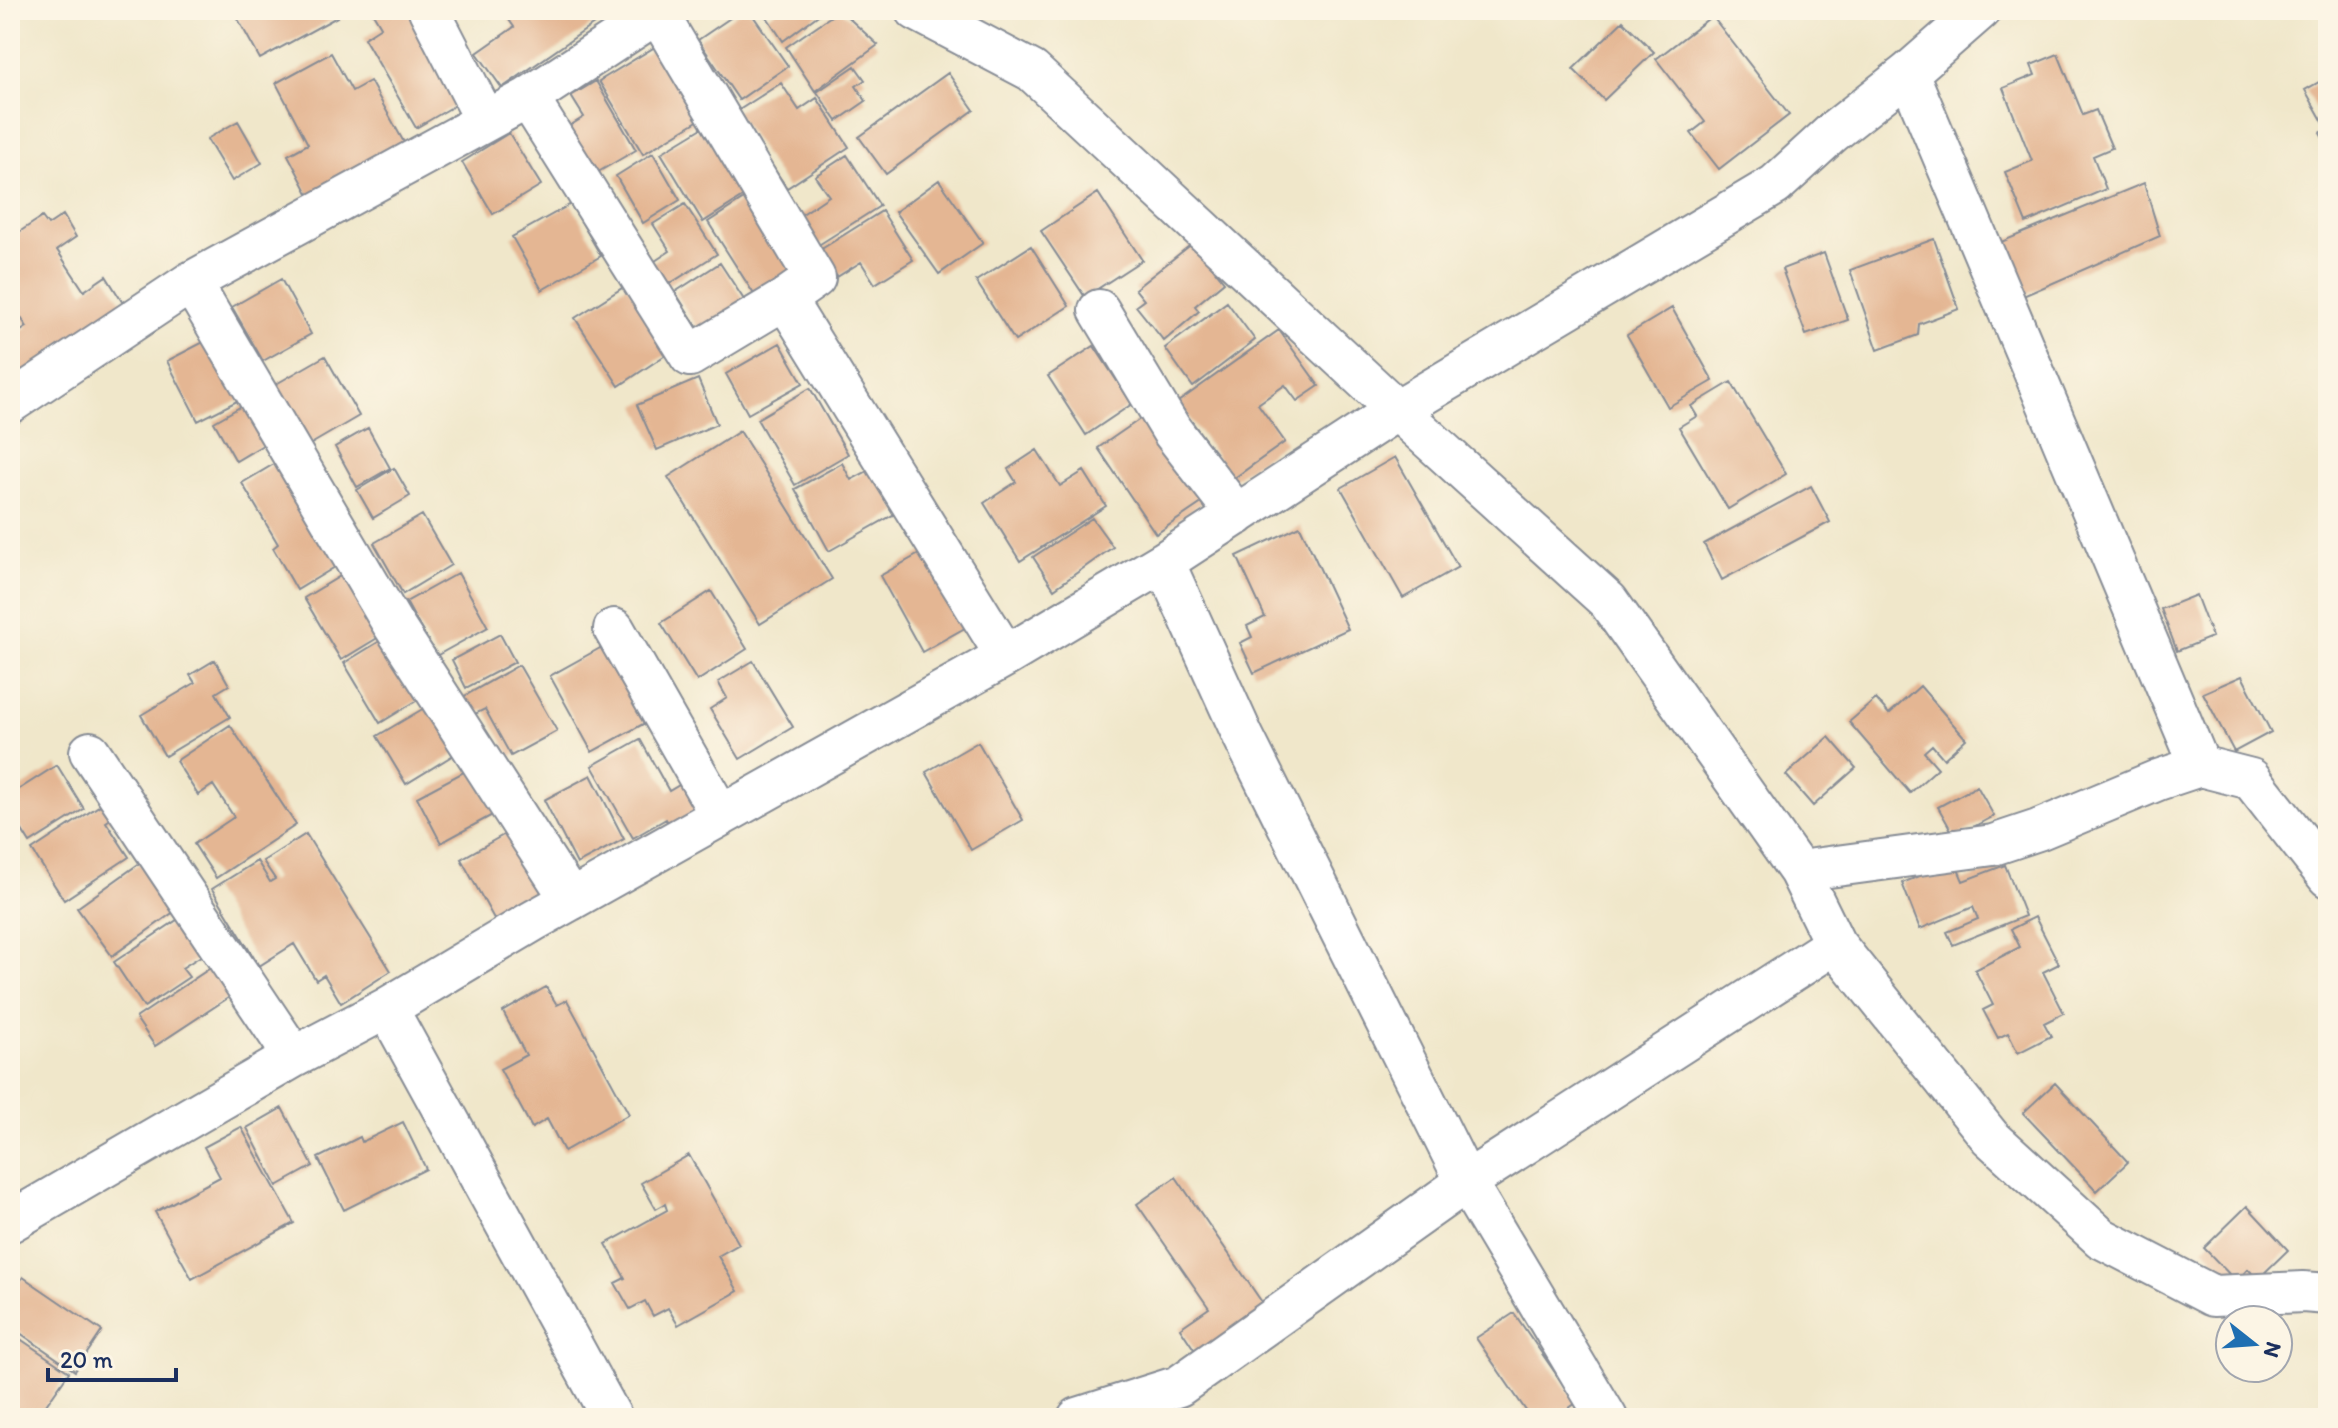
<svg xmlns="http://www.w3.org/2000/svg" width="2338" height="1428" font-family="Itim,sans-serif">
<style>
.building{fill:#e4b693}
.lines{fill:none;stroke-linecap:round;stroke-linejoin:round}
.minor-casing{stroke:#868b94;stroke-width:44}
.minor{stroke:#fff;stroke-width:40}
</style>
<rect width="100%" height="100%" fill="#fcf5e5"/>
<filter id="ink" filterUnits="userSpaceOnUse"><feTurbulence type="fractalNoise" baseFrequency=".0125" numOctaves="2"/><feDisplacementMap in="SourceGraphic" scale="16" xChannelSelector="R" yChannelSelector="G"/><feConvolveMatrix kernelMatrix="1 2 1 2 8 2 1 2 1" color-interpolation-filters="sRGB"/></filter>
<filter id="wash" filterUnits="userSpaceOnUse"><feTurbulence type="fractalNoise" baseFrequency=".006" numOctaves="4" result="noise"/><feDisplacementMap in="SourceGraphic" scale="32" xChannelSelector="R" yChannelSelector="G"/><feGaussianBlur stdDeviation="1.8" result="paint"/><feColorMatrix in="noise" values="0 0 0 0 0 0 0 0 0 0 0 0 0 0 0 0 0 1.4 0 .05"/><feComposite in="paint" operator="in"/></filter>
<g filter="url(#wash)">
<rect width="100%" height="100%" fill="#f0e7ca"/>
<g id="blocks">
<path class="building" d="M233,10H333L337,17L260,59Z
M371,10H414L466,99L416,128L364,38L381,27Z
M502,10H595L601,19L502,88L477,53L514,27Z
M742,10H749L788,66L739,100L698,40Z
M777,10H825L783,41L767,17Z
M840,10L878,45L815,91L786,47Z
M1712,16L1789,115L1719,169L1691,133L1705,122L1656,59Z
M1623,21L1654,52L1604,100L1573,69Z
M655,47L699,120L643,154L599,81Z
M331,53L352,91L370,81L406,146L311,199L288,155L308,144L276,83Z
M2058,54L2083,115L2096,110L2112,148L2093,156L2106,189L2026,223L2005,172L2032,161L2003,88L2035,75L2031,65Z
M855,66L865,80L856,86L866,101L837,121L817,92Z
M948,73L974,110L886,174L859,137Z
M2328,77V147L2320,133L2327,129L2305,90Z
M596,81L636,150L593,175L566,128L584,117L571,96Z
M781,83L799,110L817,98L849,147L787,188L736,112Z
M238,121L262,163L232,181L207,139Z
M702,128L744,196L703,222L661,153Z
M509,133L541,185L493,214L462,162Z
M653,153L680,200L643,223L616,176Z
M847,155L880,206L817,246L798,217L829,196L815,176Z
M939,180L983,243L939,274L895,212Z
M2144,183L2160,236L2021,297L2001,242Z
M1098,193L1142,260L1085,297L1041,231Z
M747,197L798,276L759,302L708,222Z
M571,204L601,256L542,290L512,237Z
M685,204L717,254L666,286L652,263L670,251L653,224Z
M882,211L913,260L875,284L861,262L837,277L820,250Z
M63,215L76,237L57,250L84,291L106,276L131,316L10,394V338L27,327L10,301V238L42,217L48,225Z
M1934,239L1959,309L1919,324L1918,335L1878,350L1850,270Z
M1193,243L1224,282L1195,306L1199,311L1164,341L1136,306L1144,300L1135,289Z
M1031,246L1069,306L1015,341L976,281Z
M1824,253L1848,320L1806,335L1782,269Z
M720,263L750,309L705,339L675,292Z
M281,279L311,334L263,361L232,307Z
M627,285L670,352L619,386L575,318Z
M1227,302L1255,340L1193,387L1165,348Z
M1672,308L1713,381L1668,407L1627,335Z
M1279,330L1319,386L1297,401L1285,385L1258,404L1285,442L1233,479L1178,402Z
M213,337L245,397L198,421L167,361Z
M780,343L803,383L748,414L726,374Z
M1094,346L1132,404L1086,435L1048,376Z
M325,356L359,416L306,447L271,387Z
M698,379L717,424L657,450L637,405Z
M1731,382L1786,474L1728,509L1679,427L1697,416L1691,406Z
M810,388L848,454L795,485L757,419Z
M247,403L268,442L236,461L214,422Z
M1143,417L1212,496L1156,534L1098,448Z
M368,428L390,468L357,487L335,447Z
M740,431L832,579L760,624L668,477Z
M1037,450L1060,486L1084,471L1106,506L1020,561L984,503L1016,482L1008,469Z
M1395,457L1458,567L1403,598L1341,488Z
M279,461L340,564L297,590L273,548L278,544L242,483Z
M842,463L851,480L873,468L898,512L829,551L795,489Z
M394,468L410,496L373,518L357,490Z
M1811,486L1830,522L1722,580L1704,544Z
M422,515L451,565L403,594L374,543Z
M1092,518L1113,547L1054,589L1033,557Z
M1300,526L1348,629L1254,673L1240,643L1252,637L1247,626L1265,617L1237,556Z
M928,549L970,625L922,652L880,576Z
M347,572L384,634L341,660L304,598Z
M458,573L488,627L436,656L406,602Z
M711,591L747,649L697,681L661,623Z
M2196,595L2212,637L2177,651L2161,609Z
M500,634L515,662L466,688L452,660Z
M390,635L426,695L380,723L344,663Z
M602,647L645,723L592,752L550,676Z
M215,660L229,685L216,693L230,717L165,756L141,715L195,683L190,675Z
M753,661L793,727L740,759L710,709L727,698L718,682Z
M519,665L557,731L511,756L485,709L473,715L463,697Z
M2242,676L2271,732L2234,752L2203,693Z
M1920,686L1966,739L1944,759L1932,745L1924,752L1938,768L1910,793L1849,722L1876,699L1889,714Z
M431,704L460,751L406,784L377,736Z
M230,725L296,825L216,878L194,844L234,817L213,785L198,795L176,761Z
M1829,737L1856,768L1813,806L1786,775Z
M640,739L669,791L686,781L701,809L671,827L666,819L633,838L592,766Z
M978,742L1023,820L971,850L926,772Z
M57,765L84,809L30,843L10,811V795Z
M471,768L496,813L441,843L417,797Z
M591,775L624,839L577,864L544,800Z
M1977,786L1994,816L1955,837L1938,807Z
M108,800L117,815L106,822L129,857L64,900L32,850Z
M514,829L516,848L546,899L498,926L461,859Z
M306,834L391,971L341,1003L324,975L316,980L294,944L259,966L212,889L257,861L270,882L275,879L263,861Z
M1955,862L1963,881L2005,865L2025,916L1953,945L1947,932L1978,919L1973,907L1920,929L1902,883Z
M140,863L175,911L112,956L77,908Z
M2035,917L2059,964L2043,972L2064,1013L2044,1023L2051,1036L2018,1053L2008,1033L1998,1038L1983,1010L1993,1005L1975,970L2020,947L2011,929Z
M180,918L204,954L182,968L189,977L144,1007L114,962Z
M212,967L231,996L155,1046L136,1018Z
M546,987L557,1005L567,1000L629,1114L564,1151L547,1119L532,1128L500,1069L526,1055L503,1012Z
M2055,1083L2128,1162L2097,1191L2023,1113Z
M282,1108L313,1166L277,1186L247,1128Z
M403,1122L426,1169L344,1210L318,1158L360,1137L362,1142Z
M241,1127L294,1223L192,1279L155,1212L220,1177L204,1147Z
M689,1155L739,1244L718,1256L738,1291L678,1325L668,1308L653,1316L645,1301L630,1309L615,1283L625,1278L606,1244L667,1210L665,1204L656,1209L641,1183Z
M1176,1177L1268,1311L1200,1358L1180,1328L1209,1308L1137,1204Z
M2247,1206L2288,1250L2258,1279L2248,1269L2236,1281L2204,1248Z
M23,1277L102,1331L75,1371L10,1326V1296Z
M1514,1313L1576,1403L1555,1418H1531L1476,1338Z
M10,1332L69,1372L37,1418H10Z"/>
</g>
</g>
<g filter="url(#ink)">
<use href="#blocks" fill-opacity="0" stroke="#868b94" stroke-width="2"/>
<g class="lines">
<defs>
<path id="minor" d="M429,10L486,121
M916,10L1032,71L1397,410L1608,601L1799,871L1835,944L1990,1137L2101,1238L2213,1296L2303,1292L2328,1294
M1908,73L2200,766
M528,98L690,356L785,299L815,278L658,14
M191,282L392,623L571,900
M785,299L1006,656
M1099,310L1172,431L1237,515
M10,403L191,282L528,98L662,10
M1164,562L1243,736L1466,1182L1607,1418
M614,629L721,816
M90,752L294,1057
M1799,871L1993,845L2038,830L2158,780L2200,766L2251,779L2328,877
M387,1008L612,1418
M10,1222L294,1057L387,1008L533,921L1006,656L1164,562L1397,410L1775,185L1832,133L1908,73L1980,10
M1078,1418L1179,1386L1466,1182L1835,944"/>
</defs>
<use href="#minor" class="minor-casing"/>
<use href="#minor" class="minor"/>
</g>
</g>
<rect width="2338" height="1428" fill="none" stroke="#fcf5e5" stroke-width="40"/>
<g transform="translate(2254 1344) rotate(107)"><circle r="38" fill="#fcf5e5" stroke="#a2a6af" stroke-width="2"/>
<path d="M0-6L14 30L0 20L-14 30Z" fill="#1f6fb2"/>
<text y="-12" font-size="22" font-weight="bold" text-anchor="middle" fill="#1b2f5e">N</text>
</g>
<path d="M48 1368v12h128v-12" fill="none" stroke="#1b2f5e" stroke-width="4"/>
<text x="60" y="1368" font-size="24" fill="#1b2f5e" stroke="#fcf5e5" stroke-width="6" paint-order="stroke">20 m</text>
</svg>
